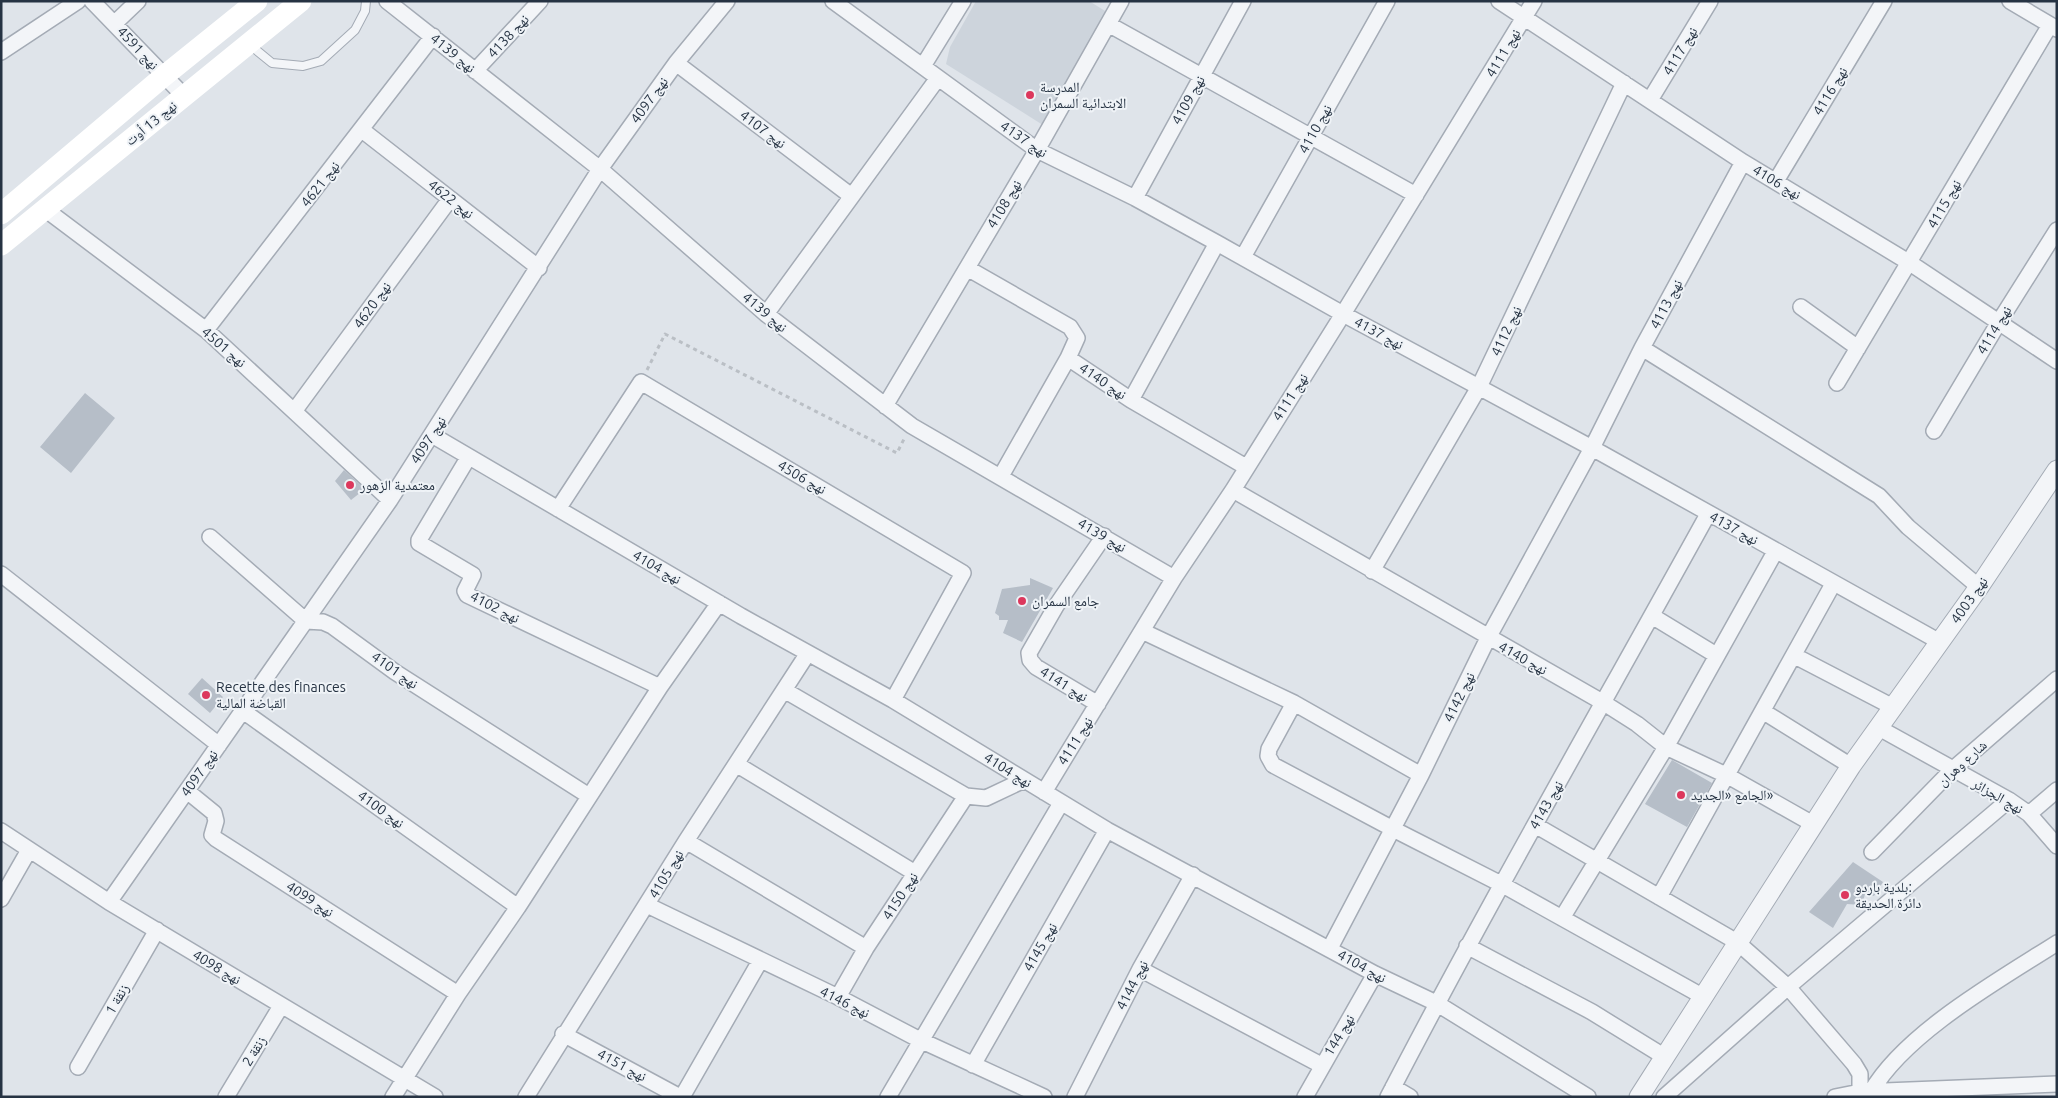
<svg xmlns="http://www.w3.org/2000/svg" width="2058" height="1098" font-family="Ubuntu,'Noto Naskh Arabic',sans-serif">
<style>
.built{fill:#cdd4dc}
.building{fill:#b6bec8}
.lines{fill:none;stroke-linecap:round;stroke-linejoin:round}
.service-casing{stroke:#a4abb5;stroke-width:10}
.minor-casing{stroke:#a4abb5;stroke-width:18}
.tertiary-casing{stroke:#a4abb5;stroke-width:21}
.path{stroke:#babfc5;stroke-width:3;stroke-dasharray:4 4;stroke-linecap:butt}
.service{stroke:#f3f5f8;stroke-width:8}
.minor{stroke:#f3f5f8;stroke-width:15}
.tertiary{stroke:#f3f5f8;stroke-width:19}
.secondary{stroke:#fff;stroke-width:21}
.poi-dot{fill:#dc385d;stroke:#eff3f7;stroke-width:2}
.labels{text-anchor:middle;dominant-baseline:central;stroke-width:4;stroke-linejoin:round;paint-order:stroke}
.street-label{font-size:14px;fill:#263343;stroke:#eff3f7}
.poi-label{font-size:14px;fill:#263343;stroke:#eff3f7;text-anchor:start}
</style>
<rect width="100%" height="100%" fill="#dfe4ea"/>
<path class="built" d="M976,1H1089L1110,14L1046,127L946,64L950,47Z"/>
<path class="building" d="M85,393L115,418L71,473L40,447Z
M344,470L365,489L351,500L335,481Z
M1030,578L1053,588L1022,642L1003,633L1008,620H999V616L995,613L1002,589L1030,585Z
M202,678L223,697L210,713L188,694Z
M1672,760L1712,783L1687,827L1645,804Z
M1853,862L1883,882L1874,896L1865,894L1862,905L1847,904L1833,928L1809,912Z"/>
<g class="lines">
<defs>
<path id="service" d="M250,45L272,63L303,66L321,61L355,30L365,11L366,1"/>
<path id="minor" d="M92,1L184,96
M387,1L600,169L766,314L912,426L1174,578
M833,1L1037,150L1135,198L1217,243L1343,314L1592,448L1940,642
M1499,1L1743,162L1910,263L2057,361
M2010,1L2057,29
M115,23L138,1
M1108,24L1416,195
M1,52L78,1
M676,63L850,195
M923,66L963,1
M475,71L540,1
M1650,100L1710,1
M362,130L539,268
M1776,181L1884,1
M1135,198L1243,1
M45,209L206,330L390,500
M1243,257L1387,1
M967,268L1070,327L1077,338L1068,358L1131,400L1246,467
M1801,307L1858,348
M766,314L938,78
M206,330L433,36
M1642,348L1879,496L1908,527L1979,587
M1837,383L2050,25
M1131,400L1217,243
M885,406L1037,150L1121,1
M295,410L450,199
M1934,431L1999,322L2057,230
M432,435L741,616L893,700L1107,830L1375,974L1436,1003L1588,1097
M468,458L419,540V543L473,575L465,591L467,595L660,687
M1001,476L1068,358
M1233,490L1604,703L1637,724L1666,747L1728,776L1813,824
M558,509L641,382L963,573L893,700
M210,537L306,621L323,622L332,626L395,672L589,796
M1372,571L1479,387L1624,83
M1,574L219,745
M1652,616L1716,655
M1142,631L1294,703L1421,775
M1795,656L1893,707
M784,690L966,796L986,798L1024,780
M1294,703L1269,749L1268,756L1273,765L1393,829L1501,884L1702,996
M1098,704L1036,667L1030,660L1029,653L1056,606L1104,536
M243,711L518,907
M1764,712L1851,766
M1879,728L2009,800L2029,814L2057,846
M736,764L915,873
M187,791L214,813L216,821L212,835L216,839L458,994
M1044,792L1174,578L1233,490L1343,314L1534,1
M2029,814L2057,790
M1535,825L1737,942L1788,987L1854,1064L1860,1074V1097
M1,831L109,902L435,1097
M686,841L866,948
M1872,852L1952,770L2057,679
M1659,897L1833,584
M1,899L29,850
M109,902L390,500L600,169L676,63L727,1
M647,905L838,997L920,1040L1044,1097
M1562,918L1666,747L1775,552
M1467,946L1592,1012L1665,1057
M1330,948L1421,775L1488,638L1592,448L1642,348L1743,162
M1140,969L1321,1065
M838,997L866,948L966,796
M563,1034L680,1097
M973,1065L1107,830
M78,1067L157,930
M1393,1087L1410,1097
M1871,1092C1905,1033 1999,980 2057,943
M226,1097L281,1006
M393,1097L458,994L518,907L660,687L719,603
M526,1097L686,841L808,653
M682,1097L760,961
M888,1097L1061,803
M1075,1097L1140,969L1193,875
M1305,1097L1375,974
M1388,1097C1490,900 1601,708 1708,514
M1664,1097L1788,987L2009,800
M1835,1097L1860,1092L2057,1084"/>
<path id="tertiary" d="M1639,1097L1851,766L1979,587L2057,470"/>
</defs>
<use href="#service" class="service-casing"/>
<use href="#minor" class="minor-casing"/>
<use href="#tertiary" class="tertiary-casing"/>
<path class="path" d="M647,370L665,334L897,453L904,439"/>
<use href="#service" class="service"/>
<use href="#minor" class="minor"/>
<use href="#tertiary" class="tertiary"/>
<path class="secondary" d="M1,214L164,76L257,1
M1,245L301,1"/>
</g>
<g class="poi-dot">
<circle cx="1030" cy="95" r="5"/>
<circle cx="350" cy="485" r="5"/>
<circle cx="1022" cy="601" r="5"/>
<circle cx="206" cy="695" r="5"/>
<circle cx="1681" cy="795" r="5"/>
<circle cx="1845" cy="895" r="5"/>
</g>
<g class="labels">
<g class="street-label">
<text transform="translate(508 36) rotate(-47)">نهج 4138</text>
<text transform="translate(138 48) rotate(47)">نهج 4591</text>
<text transform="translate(1680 51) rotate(-59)">نهج 4117</text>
<text transform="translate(453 53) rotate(39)">نهج 4139</text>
<text transform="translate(1503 53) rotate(-59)">نهج 4111</text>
<text transform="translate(1830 91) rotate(-59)">نهج 4116</text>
<text transform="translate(649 100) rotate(-54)">نهج 4097</text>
<text transform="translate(1188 100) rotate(-61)">نهج 4109</text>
<text transform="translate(151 123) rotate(-39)">نهج 13 أوت</text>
<text transform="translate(763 129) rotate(37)">نهج 4107</text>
<text transform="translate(1315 129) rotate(-61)">نهج 4110</text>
<text transform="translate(1024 139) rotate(34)">نهج 4137</text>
<text transform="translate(1777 182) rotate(31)">نهج 4106</text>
<text transform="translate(320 184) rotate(-52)">نهج 4621</text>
<text transform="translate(451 199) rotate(38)">نهج 4622</text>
<text transform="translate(1004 204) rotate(-59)">نهج 4108</text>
<text transform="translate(1944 204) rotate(-60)">نهج 4115</text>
<text transform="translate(1666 304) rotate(-62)">نهج 4113</text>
<text transform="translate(372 305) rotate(-54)">نهج 4620</text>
<text transform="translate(765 312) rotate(40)">نهج 4139</text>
<text transform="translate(1994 330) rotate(-59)">نهج 4114</text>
<text transform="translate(1506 331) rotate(-65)">نهج 4112</text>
<text transform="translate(1379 333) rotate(28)">نهج 4137</text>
<text transform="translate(224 347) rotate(41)">نهج 4501</text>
<text transform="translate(1103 381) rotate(34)">نهج 4140</text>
<text transform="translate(1290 397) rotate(-57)">نهج 4111</text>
<text transform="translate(428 440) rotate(-57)">نهج 4097</text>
<text transform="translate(802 477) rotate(30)">نهج 4506</text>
<text transform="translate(1734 528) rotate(29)">نهج 4137</text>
<text transform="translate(1102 535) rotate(30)">نهج 4139</text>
<text transform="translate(657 567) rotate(30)">نهج 4104</text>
<text transform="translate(1969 600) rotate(-55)">نهج 4003</text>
<text transform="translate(495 607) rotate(27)">نهج 4102</text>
<text transform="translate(1523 658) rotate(29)">نهج 4140</text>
<text transform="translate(395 670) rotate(35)">نهج 4101</text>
<text transform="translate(1064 684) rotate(32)">نهج 4141</text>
<text transform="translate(1459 697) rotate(-64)">نهج 4142</text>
<text transform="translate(1075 741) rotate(-58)">نهج 4111</text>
<text transform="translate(1962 763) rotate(-42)">شارع وهران</text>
<text transform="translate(1008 770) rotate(32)">نهج 4104</text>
<text transform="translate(199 773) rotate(-55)">نهج 4097</text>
<text transform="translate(1998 796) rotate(30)">نهج الجزائر</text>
<text transform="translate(1546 805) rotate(-60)">نهج 4143</text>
<text transform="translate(381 809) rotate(36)">نهج 4100</text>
<text transform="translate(666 874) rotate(-59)">نهج 4105</text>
<text transform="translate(900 896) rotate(-57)">نهج 4150</text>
<text transform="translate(310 899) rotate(33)">نهج 4099</text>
<text transform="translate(1040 947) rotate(-60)">نهج 4145</text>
<text transform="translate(1362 966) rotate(29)">نهج 4104</text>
<text transform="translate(217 967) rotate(31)">نهج 4098</text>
<text transform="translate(1132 985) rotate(-63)">نهج 4144</text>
<text transform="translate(117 999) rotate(-60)">زنقة 1</text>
<text transform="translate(845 1002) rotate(26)">نهج 4146</text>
<text transform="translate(1339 1035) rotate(-59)">نهج 144</text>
<text transform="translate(254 1051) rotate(-59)">زنقة 2</text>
<text transform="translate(622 1065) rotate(28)">نهج 4151</text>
</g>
<g class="poi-label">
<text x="1040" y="87">المدرسة<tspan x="1040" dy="16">الابتدائية السمران</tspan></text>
<text x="360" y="485">معتمدية الزهور</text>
<text x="1032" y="601">جامع السمران</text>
<text x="216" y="687">Recette des finances<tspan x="216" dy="16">القباضة المالية</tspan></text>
<text x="1691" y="795">الجامع «الجديد»</text>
<text x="1855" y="887">بلدية باردو:<tspan x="1855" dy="16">دائرة الحديقة</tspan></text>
</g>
</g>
<rect width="2058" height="1098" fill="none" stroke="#263343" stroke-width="5"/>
</svg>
